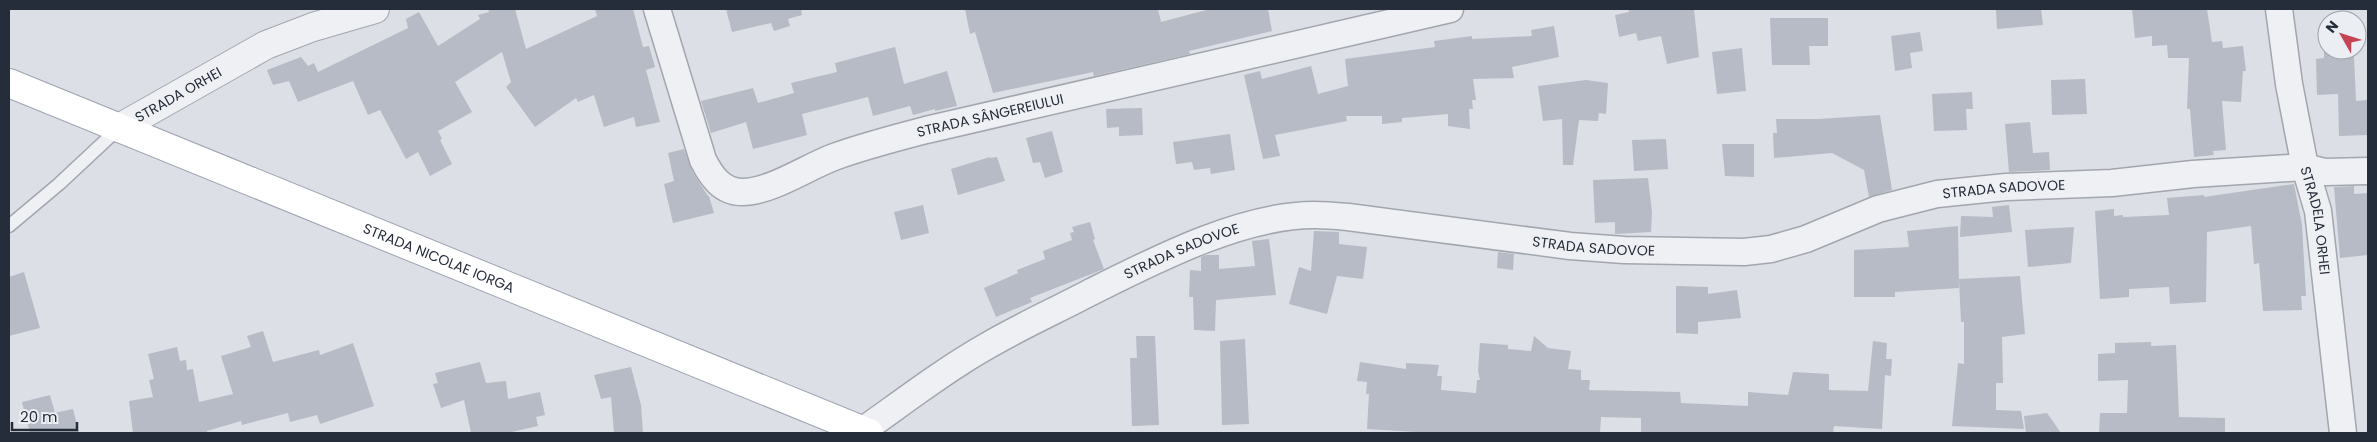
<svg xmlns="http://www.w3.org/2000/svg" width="2377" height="442" font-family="Poppins,sans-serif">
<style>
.building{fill:#b6bbc5}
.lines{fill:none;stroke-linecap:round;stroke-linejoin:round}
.service-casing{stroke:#a2a6ae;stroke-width:15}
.minor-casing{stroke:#a2a6ae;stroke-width:29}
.tertiary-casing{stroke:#a2a6ae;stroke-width:30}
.primary-casing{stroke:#9ca3b0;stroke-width:30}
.service{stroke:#eef0f4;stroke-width:12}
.minor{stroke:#eef0f4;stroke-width:26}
.tertiary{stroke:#eef0f4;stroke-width:28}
.primary{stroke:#fff;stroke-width:28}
.labels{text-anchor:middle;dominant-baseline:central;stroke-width:5;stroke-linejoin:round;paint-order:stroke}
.street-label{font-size:14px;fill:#262d3a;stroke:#ebeef3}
</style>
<rect width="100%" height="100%" fill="#dcdfe5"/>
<path class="building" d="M488,9H515L526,49L597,16L595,9H633L643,47L649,46L655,67L646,70L660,122L636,127L634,117L604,127L594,95L578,102L576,98L535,127L506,87L511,82L502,52L455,82L472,112L438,131L442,139L440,140L452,164L430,176L418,152L406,159L380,110L368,115L353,81L298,102L289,81L273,85L267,70L301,57L308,66L314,63L318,72L408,28L406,19L419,12L438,46L480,19L478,15L489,12Z
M726,9H801L802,15L788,19L790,26L774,31L771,23L732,32Z
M965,9H1158L1161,22L1210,9H1268L1272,31L1189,51L1190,54L1094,76L1093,72L993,93L975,32L970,34Z
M1628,9H1694L1699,57L1667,64L1661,36L1638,41L1636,33L1619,37L1615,15L1629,12Z
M1996,9H2041L2043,25L1997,29Z
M2132,9H2207L2212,42L2222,41L2223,48L2243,46L2246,71H2243L2241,102L2222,101L2226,150L2213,151L2214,155L2194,157L2190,109H2187L2189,58H2168L2167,45L2152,46V36L2135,38Z
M1770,18H1828V46H1809L1810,65H1772Z
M1554,26L1559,57L1512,67L1514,78L1473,79L1476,100H1472L1473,109H1469L1470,129L1448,126V114L1402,118V122L1382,124V116H1346L1347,121L1275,135L1280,156L1263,159L1244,75L1260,71L1262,79L1311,66L1318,94L1348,86L1345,59L1435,47L1434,41L1472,36V39L1532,36L1531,30Z
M1920,32L1923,51L1910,53L1912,68L1895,71L1891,36Z
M895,47L904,84L947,71L957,106L935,111V109L913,115L910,106L873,116L868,97L802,114L807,135L753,149L746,122L711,133L701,101L753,88L758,103L794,93L791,83L837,72L835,63Z
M1742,48L1746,91L1717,94L1712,52Z
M2324,50H2349V57H2354L2356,101L2368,100V135L2339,136L2338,94L2317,95L2316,59L2324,58Z
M2085,79L2087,114L2052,115L2051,80Z
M1586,80L1608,83L1606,114L1599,113L1598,121L1579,120L1573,165H1563L1562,119L1543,121L1538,86Z
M1972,92L1973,109H1966L1967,130L1934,131L1932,94Z
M1142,108L1143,135L1119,136V127L1107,128L1106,109Z
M1880,115L1892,190L1869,197L1864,170L1832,153L1774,158L1773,133H1777L1776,119H1818Z
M2030,122L2033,153L2049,152L2050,170L2009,172L2005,124Z
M1052,131L1063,172L1045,178L1040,162L1033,163L1026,138Z
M1230,134L1235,170L1211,174L1210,168L1194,170L1192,162L1176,164L1173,142Z
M1666,139L1668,169L1634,171L1632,140Z
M1722,144H1754V177L1725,176Z
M684,149L693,173L708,196H709L714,213L673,223L664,184L674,181L668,153Z
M990,157V158L997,157L1005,181L958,195L951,169Z
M1648,178L1652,212L1651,232L1615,234V222L1595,223L1593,180Z
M2294,184L2302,225L2306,296H2301L2302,310L2263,311L2260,274L2259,263L2254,264L2251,226L2207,232L2206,302L2170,304L2169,287L2129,289V297L2100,299L2095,211L2114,209V216L2123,215V217L2169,215L2167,198L2204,195V197Z
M2354,186V194L2368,193V255L2340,258L2334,187Z
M923,205L929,233L901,240L894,212Z
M2009,205L2012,232L1960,237L1961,216L1993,217L1992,207Z
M1090,222L1095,239L1093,240L1104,269L1030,298L1032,302L996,317L984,288L1018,273L1017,270L1045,259L1043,251L1072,240L1070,233L1074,232L1072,227Z
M1958,226L1959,288L1895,292V297H1854V250L1909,247L1907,231Z
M2074,227L2071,263L2028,267L2025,230Z
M1314,231L1339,232V244L1367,247L1363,279L1337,276L1327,314L1289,304L1299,267L1311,271Z
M1269,239L1276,295L1216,300L1215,331L1194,330L1193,297H1189L1190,270L1201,271V257L1206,255H1219V269L1255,266L1252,241Z
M1498,252L1514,254L1513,270L1497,268Z
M24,272L40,328L9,336V277Z
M2020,276L2025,334L2002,337L2003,383H1996V410L2021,411L2024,429L1952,426L1958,363L1964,364V322H1961L1959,279Z
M1676,286L1708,287V294L1737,290L1741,318L1698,322V334L1676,333Z
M263,331L273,362L319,350L320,355L353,343L374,406L320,424L317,415L290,422L288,413L242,425L241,421L207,431V433H133L129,401L153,397L149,380L154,379L148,354L177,347L180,361L186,360L187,370L193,369L199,402L233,394L221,356L251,347L247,336Z
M1136,336H1155L1159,425L1132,426L1130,358H1137Z
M1534,336L1548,348L1571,351L1568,369L1581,370V380H1590L1589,390L1680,392L1681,403L1748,406V392L1788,395L1793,372L1829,374V390L1868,391L1873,341L1887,343L1886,359H1892L1891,376L1885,375L1882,429L1834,426L1833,433H1641V418L1601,417L1600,433H1432L1367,429L1369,394H1366L1367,382L1357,381L1360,362L1406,369V363L1439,365L1437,376H1442L1441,390L1476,393L1477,380H1480L1478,371L1480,343L1508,345V349L1531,351Z
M1245,339L1249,424L1222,425L1220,341Z
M2151,342V346L2176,345L2179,417L2225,418V433H2099L2100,413H2127L2128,380L2098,381V354L2115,353V343Z
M480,362L486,383L506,381L508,399L540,392L545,415L536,417L538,426L507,433H471L464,400L441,408L433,384L438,383L435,373Z
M631,367L641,405L643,433H614L611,397L601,399L594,375Z
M50,395L55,413L73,409L79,433H30L22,402Z
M2047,413L2061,433H2026L2024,416Z"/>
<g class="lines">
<defs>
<path id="service" d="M9,226L59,184L119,128"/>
<g id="minor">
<path id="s1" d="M657,9L703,160C711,176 722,192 742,192C771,192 807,167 834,157C864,146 895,138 926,130L1450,9"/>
<path id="s2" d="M2279,9L2289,84L2305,167L2318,211L2343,433"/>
<path id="s3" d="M862,431C903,402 943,371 987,346C1021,326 1057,310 1091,292C1155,260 1242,215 1314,215C1326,215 1337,216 1348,217L1570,246L1624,250L1744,252L1771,249L1806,239L1878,209L1937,194L2006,187L2112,183L2193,174L2305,167L2325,172L2368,171"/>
</g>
<g id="tertiary">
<path id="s4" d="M119,128L266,45L313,27L375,9"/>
</g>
<g id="primary">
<path id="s5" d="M9,83L869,433"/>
</g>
</defs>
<use href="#service" class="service-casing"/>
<use href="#minor" class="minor-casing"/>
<use href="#tertiary" class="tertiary-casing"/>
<use href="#primary" class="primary-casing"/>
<use href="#service" class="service"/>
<use href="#minor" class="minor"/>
<use href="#tertiary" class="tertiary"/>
<use href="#primary" class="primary"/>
</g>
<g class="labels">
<g class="street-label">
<text stroke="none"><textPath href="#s4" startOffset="68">STRADA ORHEI</textPath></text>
<text stroke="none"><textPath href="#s1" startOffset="472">STRADA SÂNGEREIULUI</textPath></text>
<text stroke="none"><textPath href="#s3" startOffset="1208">STRADA SADOVOE</textPath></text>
<text stroke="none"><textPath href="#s2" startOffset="215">STRADELA ORHEI</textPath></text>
<text stroke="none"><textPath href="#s3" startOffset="788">STRADA SADOVOE</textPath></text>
<text stroke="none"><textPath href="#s3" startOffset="368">STRADA SADOVOE</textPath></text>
<text stroke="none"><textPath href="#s5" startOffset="464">STRADA NICOLAE IORGA</textPath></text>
</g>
</g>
<rect width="2377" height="442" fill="none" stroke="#262d3a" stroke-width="20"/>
<g transform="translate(2342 35) rotate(309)"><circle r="24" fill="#ebeef3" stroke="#9ca1a9"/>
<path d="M0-4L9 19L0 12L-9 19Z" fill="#c64554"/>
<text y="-8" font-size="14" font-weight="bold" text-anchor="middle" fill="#262d3a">N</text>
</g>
<path d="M12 422v8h65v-8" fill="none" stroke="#262d3a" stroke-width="2.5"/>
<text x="20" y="422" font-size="15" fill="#262d3a" stroke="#ebeef3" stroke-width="4" paint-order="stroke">20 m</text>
</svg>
